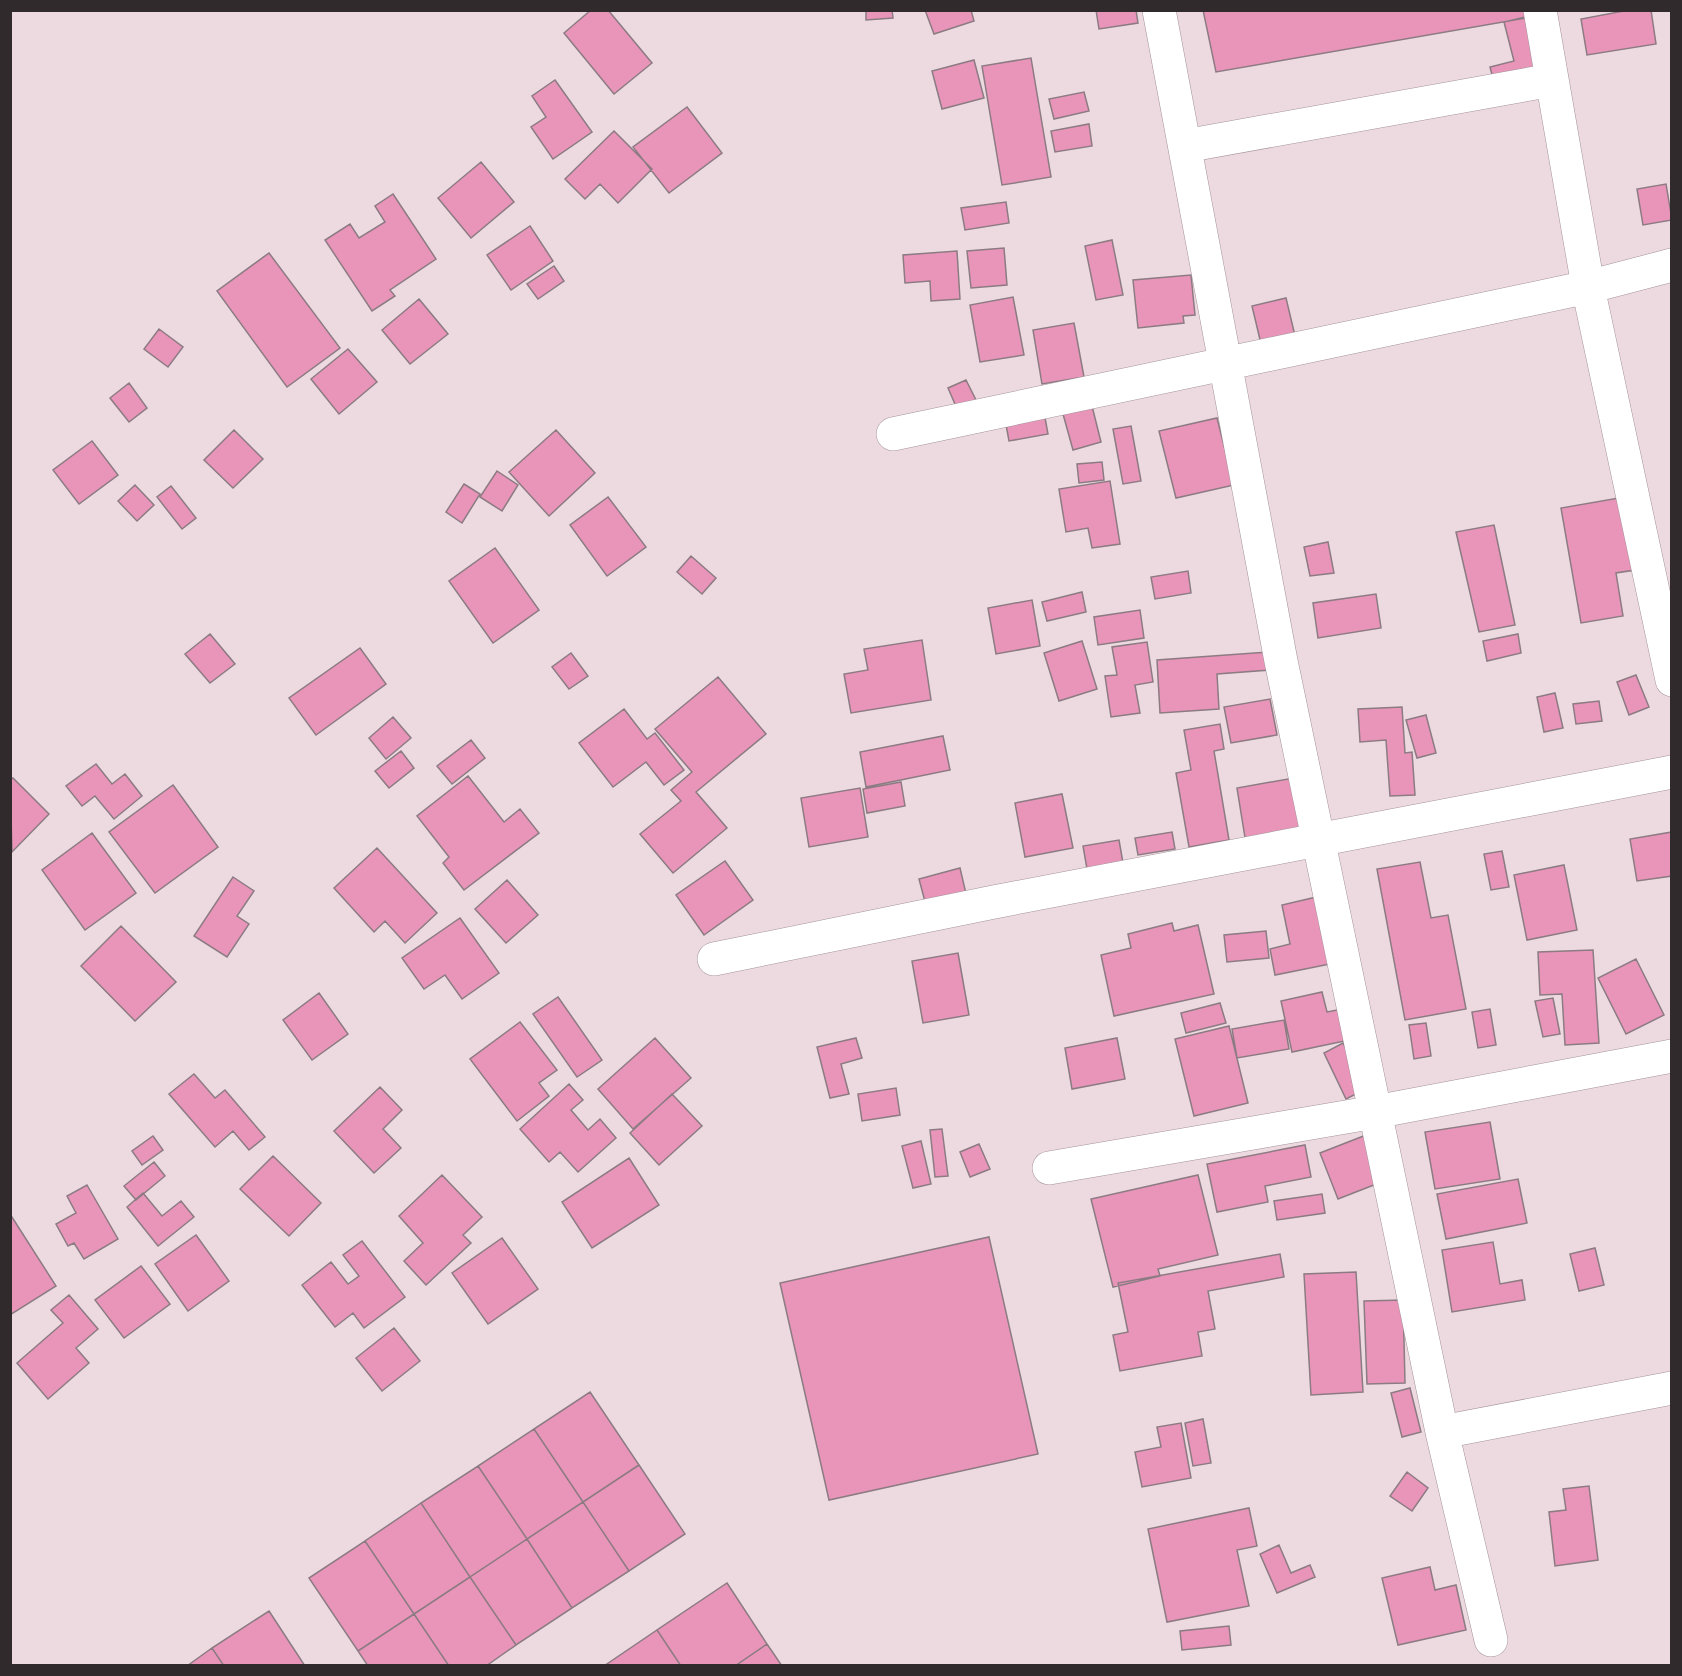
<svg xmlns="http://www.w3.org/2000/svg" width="1682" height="1676" font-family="'Alegreya Sans',sans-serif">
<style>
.building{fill:#e995ba;stroke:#8c7b82;stroke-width:1.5}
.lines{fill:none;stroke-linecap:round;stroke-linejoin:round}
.minor-casing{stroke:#a4939a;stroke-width:34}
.minor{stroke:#fff;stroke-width:33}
</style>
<rect width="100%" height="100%" fill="#eddae1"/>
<path class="building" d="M591,10H608L652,63L614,94L564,33Z
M866,10H892L893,18L866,20Z
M925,10H971L974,21L934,34Z
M1096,10H1136L1138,23L1099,29Z
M1203,10H1536L1537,16L1216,72Z
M1629,10H1651L1656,44L1587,55L1581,19Z
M1533,15L1548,78L1496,90L1490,67L1514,61L1504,22Z
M1031,58L1051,177L1002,185L982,66Z
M974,60L984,98L942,109L932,71Z
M555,80L592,132L553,159L531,127L546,117L532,96Z
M1084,92L1089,111L1054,119L1049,99Z
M687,107L722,153L669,193L633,147Z
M1089,124L1092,146L1055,152L1051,131Z
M614,131L652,169L618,203L600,184L585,199L565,179Z
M481,162L514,202L471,238L438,198Z
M1666,184L1672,220L1643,225L1637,189Z
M393,194L436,259L390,290L395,296L372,311L325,240L350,224L359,238L385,222L375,206Z
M1006,202L1009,223L965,230L961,208Z
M530,226L553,261L511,290L487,255Z
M1112,240L1123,295L1096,300L1085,246Z
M1004,248L1007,285L971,288L967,251Z
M957,251L960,299L931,301L930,281L905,283L903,255Z
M269,253L340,348L287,387L217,291Z
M554,266L564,281L538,299L527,284Z
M1191,275L1195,315L1183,316L1184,323L1138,328L1133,280Z
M1013,297L1024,355L980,362L970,305Z
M1286,298L1296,340L1262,348L1252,306Z
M419,299L448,334L410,364L382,330Z
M1074,323L1084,377L1042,384L1033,330Z
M159,329L183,347L168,367L144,349Z
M348,349L377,382L339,414L311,379Z
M966,380L977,402L958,411L948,388Z
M129,383L147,408L129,422L110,398Z
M1092,406L1101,442L1073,450L1063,414Z
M1043,407L1048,434L1009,441L1004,414Z
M1217,418L1234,485L1176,498L1159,431Z
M1131,426L1141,481L1123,484L1113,429Z
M234,430L263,459L233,488L204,460Z
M556,430L595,473L549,516L509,472Z
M92,441L118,475L79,504L53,470Z
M1102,462L1104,480L1079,483L1077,464Z
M497,471L518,485L502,511L480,497Z
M1110,481L1120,544L1092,548L1088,528L1066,532L1059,489Z
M464,484L480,494L462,523L446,512Z
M135,485L154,505L137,521L118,501Z
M171,486L196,518L182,529L157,497Z
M1630,496L1642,569L1616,573L1623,616L1581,623L1561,508Z
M608,497L646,547L607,576L570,525Z
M1494,525L1515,625L1479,632L1456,532Z
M1328,542L1334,573L1310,576L1304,547Z
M495,548L539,610L493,643L449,581Z
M691,556L716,578L702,594L677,572Z
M1188,571L1191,593L1155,599L1151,577Z
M1082,592L1086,612L1047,621L1042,602Z
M1376,594L1381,628L1318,638L1313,603Z
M1032,600L1040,646L996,654L988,608Z
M1140,610L1144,638L1098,645L1094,617Z
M210,634L235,664L210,683L185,654Z
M1518,634L1521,653L1487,661L1483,641Z
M922,640L931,700L851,713L844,674L868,670L864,649Z
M1082,641L1097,689L1059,701L1044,653Z
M1147,642L1153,682L1135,685L1140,713L1111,717L1105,676L1117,675L1112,647Z
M360,648L386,684L316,735L289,698Z
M1268,652L1270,670L1217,674L1219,709L1160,713L1157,660Z
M571,653L588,676L569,689L552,667Z
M1636,675L1649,707L1629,715L1617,682Z
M718,677L766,734L696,792L727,828L673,873L640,834L681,801L671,790L692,772L655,729Z
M1555,693L1563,728L1544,732L1537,697Z
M1270,699L1277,735L1231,743L1224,707Z
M1599,701L1602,721L1576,724L1573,704Z
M1402,707L1405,753L1412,752L1415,795L1390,796L1386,740L1360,742L1358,709Z
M624,709L647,739L655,733L684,770L664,785L646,762L613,787L579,743Z
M1426,715L1436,753L1417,758L1406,720Z
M393,717L411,738L386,759L369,738Z
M1220,724L1224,749L1214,751L1229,840L1189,847L1176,773L1191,770L1184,730Z
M943,736L950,770L866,787L860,752Z
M471,740L485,758L452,784L437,766Z
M401,751L414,768L389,788L375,771Z
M96,764L112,784L125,774L142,796L114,819L95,796L82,806L66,786Z
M468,776L504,822L520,809L539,833L464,890L443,863L449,857L417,816Z
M1299,777L1310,840L1247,850L1237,788Z
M13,778L49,814L12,852L10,780Z
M901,782L905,806L867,813L863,789Z
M173,785L218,847L155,893L109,832Z
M860,788L868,837L809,847L801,798Z
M1062,794L1073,848L1025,857L1015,803Z
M1172,832L1175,849L1138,855L1135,838Z
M1672,832V876L1637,881L1630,839Z
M92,833L136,893L85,930L42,870Z
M1119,840L1123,863L1087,869L1083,846Z
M377,848L437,913L405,943L385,921L374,932L334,888Z
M1502,851L1509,887L1491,890L1484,854Z
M725,861L753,900L704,935L676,895Z
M1420,862L1431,918L1448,915L1466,1009L1405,1020L1377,869Z
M1564,865L1577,930L1527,940L1514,875Z
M960,868L967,898L927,909L919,879Z
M233,877L254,891L237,916L249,924L227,957L194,936Z
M507,880L538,915L506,943L475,909Z
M1325,895L1340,962L1275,975L1270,949L1290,944L1282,905Z
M460,918L499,973L462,999L445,975L424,989L402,958Z
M1172,923L1174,931L1198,925L1214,994L1114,1016L1101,955L1131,948L1128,934Z
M121,926L176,982L135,1021L81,966Z
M1266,931L1269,958L1227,962L1224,935Z
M1593,950L1599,1043L1565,1045L1562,994L1540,995L1538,952Z
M958,953L969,1015L923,1023L912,961Z
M1636,959L1664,1015L1626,1034L1598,978Z
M1322,992L1327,1012L1348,1008L1354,1039L1292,1052L1281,1001Z
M319,993L348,1034L312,1060L283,1020Z
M558,997L602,1060L577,1077L533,1014Z
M1553,998L1560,1034L1543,1037L1535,1001Z
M1220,1003L1226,1023L1186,1033L1181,1013Z
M1490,1009L1496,1045L1478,1048L1472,1012Z
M1284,1020L1289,1049L1237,1058L1232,1029Z
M520,1022L557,1070L539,1083L549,1096L517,1121L470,1059Z
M1426,1023L1431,1056L1414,1059L1409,1025Z
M1229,1026L1248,1103L1194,1116L1175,1039Z
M655,1038L691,1078L633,1129L598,1089Z
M856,1038L862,1058L841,1064L849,1094L830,1098L817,1047Z
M1117,1038L1125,1079L1072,1089L1065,1048Z
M1343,1043L1366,1089L1346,1099L1324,1053Z
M194,1074L215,1098L225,1090L265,1137L249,1150L233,1131L215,1147L169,1094Z
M569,1084L583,1100L571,1110L588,1130L600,1119L616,1138L578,1172L560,1152L549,1162L520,1129Z
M380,1087L402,1110L383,1129L401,1148L374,1173L334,1131Z
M896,1088L900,1115L862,1121L858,1094Z
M672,1094L702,1126L659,1165L630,1133Z
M1490,1122L1500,1179L1435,1189L1425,1132Z
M942,1129L948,1176L935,1177L930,1130Z
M1366,1135L1384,1181L1338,1199L1320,1153Z
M153,1136L163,1150L142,1165L132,1151Z
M921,1141L931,1184L913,1188L902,1146Z
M979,1144L990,1169L970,1177L960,1152Z
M1305,1145L1311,1177L1265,1186L1268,1202L1217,1212L1207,1164Z
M273,1156L321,1203L289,1236L240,1189Z
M629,1158L659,1205L592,1248L562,1202Z
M154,1162L165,1176L136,1200L124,1186Z
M442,1175L482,1217L463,1235L471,1243L426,1285L404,1261L423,1243L399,1216Z
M1198,1175L1218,1255L1158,1269L1160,1276L1113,1287L1091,1199Z
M1518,1179L1527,1223L1446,1239L1437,1194Z
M87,1185L118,1239L84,1259L74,1243L68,1246L56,1224L76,1213L67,1196Z
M143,1193L162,1216L181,1201L194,1217L158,1246L127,1207Z
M1322,1194L1325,1213L1277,1220L1274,1201Z
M10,1214L56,1286L10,1315Z
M196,1235L229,1281L188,1311L155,1264Z
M989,1237L1038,1454L829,1500L780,1283Z
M502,1238L538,1289L488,1324L452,1273Z
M362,1241L405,1297L364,1328L353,1313L335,1327L302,1285L331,1262L348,1284L359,1276L343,1255Z
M1493,1242L1500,1284L1522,1280L1525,1300L1452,1312L1442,1250Z
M1595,1248L1604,1285L1579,1291L1570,1254Z
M1280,1254L1284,1277L1208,1291L1215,1329L1198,1332L1202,1356L1120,1371L1113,1335L1128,1332L1118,1283Z
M141,1266L170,1304L124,1338L95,1300Z
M1356,1272L1363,1392L1311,1395L1304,1274Z
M69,1295L98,1329L76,1348L89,1363L48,1399L17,1363L63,1323L51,1310Z
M1403,1300L1405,1383L1367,1384L1364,1301Z
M394,1328L420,1361L382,1391L356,1358Z
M1410,1388L1421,1432L1402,1437L1391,1393Z
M590,1392L639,1465L583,1502L534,1429Z
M1203,1419L1211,1463L1193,1466L1185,1423Z
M1181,1423L1191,1478L1142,1487L1135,1452L1161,1447L1157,1427Z
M534,1429L583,1502L527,1539L478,1466Z
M639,1465L685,1534L629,1571L583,1502Z
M478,1466L527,1539L470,1577L421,1503Z
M1407,1472L1428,1488L1412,1511L1390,1496Z
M1589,1486L1598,1560L1555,1566L1549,1512L1566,1510L1563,1489Z
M583,1502L629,1571L572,1608L527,1539Z
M421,1503L470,1577L414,1614L365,1541Z
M1249,1508L1257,1546L1237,1550L1249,1606L1167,1622L1148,1529Z
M527,1539L572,1608L516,1645L470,1577Z
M365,1541L414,1614L358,1651L309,1578Z
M1279,1545L1291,1573L1310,1565L1315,1577L1277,1593L1260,1554Z
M1430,1567L1435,1590L1456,1585L1466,1630L1398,1645L1382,1578Z
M470,1577L516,1645L486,1666H449L414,1614Z
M727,1583L767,1644L735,1666H681L657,1630Z
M269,1611L305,1666H224L212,1648Z
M414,1614L449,1666H368L358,1651Z
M1229,1626L1231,1645L1182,1650L1180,1631Z
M657,1630L681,1666H604Z
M767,1644L782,1666H735Z
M212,1648L224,1666H187Z"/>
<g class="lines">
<defs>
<path id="minor" d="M1159,10L1281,661L1442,1432L1491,1640
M1540,10L1589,292L1672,680
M1185,146L1552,80
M893,434L1588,287L1672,265
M714,959L994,902L1672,772
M1049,1168L1375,1112L1672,1056
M1442,1432L1672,1388"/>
</defs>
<use href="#minor" class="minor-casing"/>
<use href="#minor" class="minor"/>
</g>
<rect width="1682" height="1676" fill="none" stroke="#312a2c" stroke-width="24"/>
</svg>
